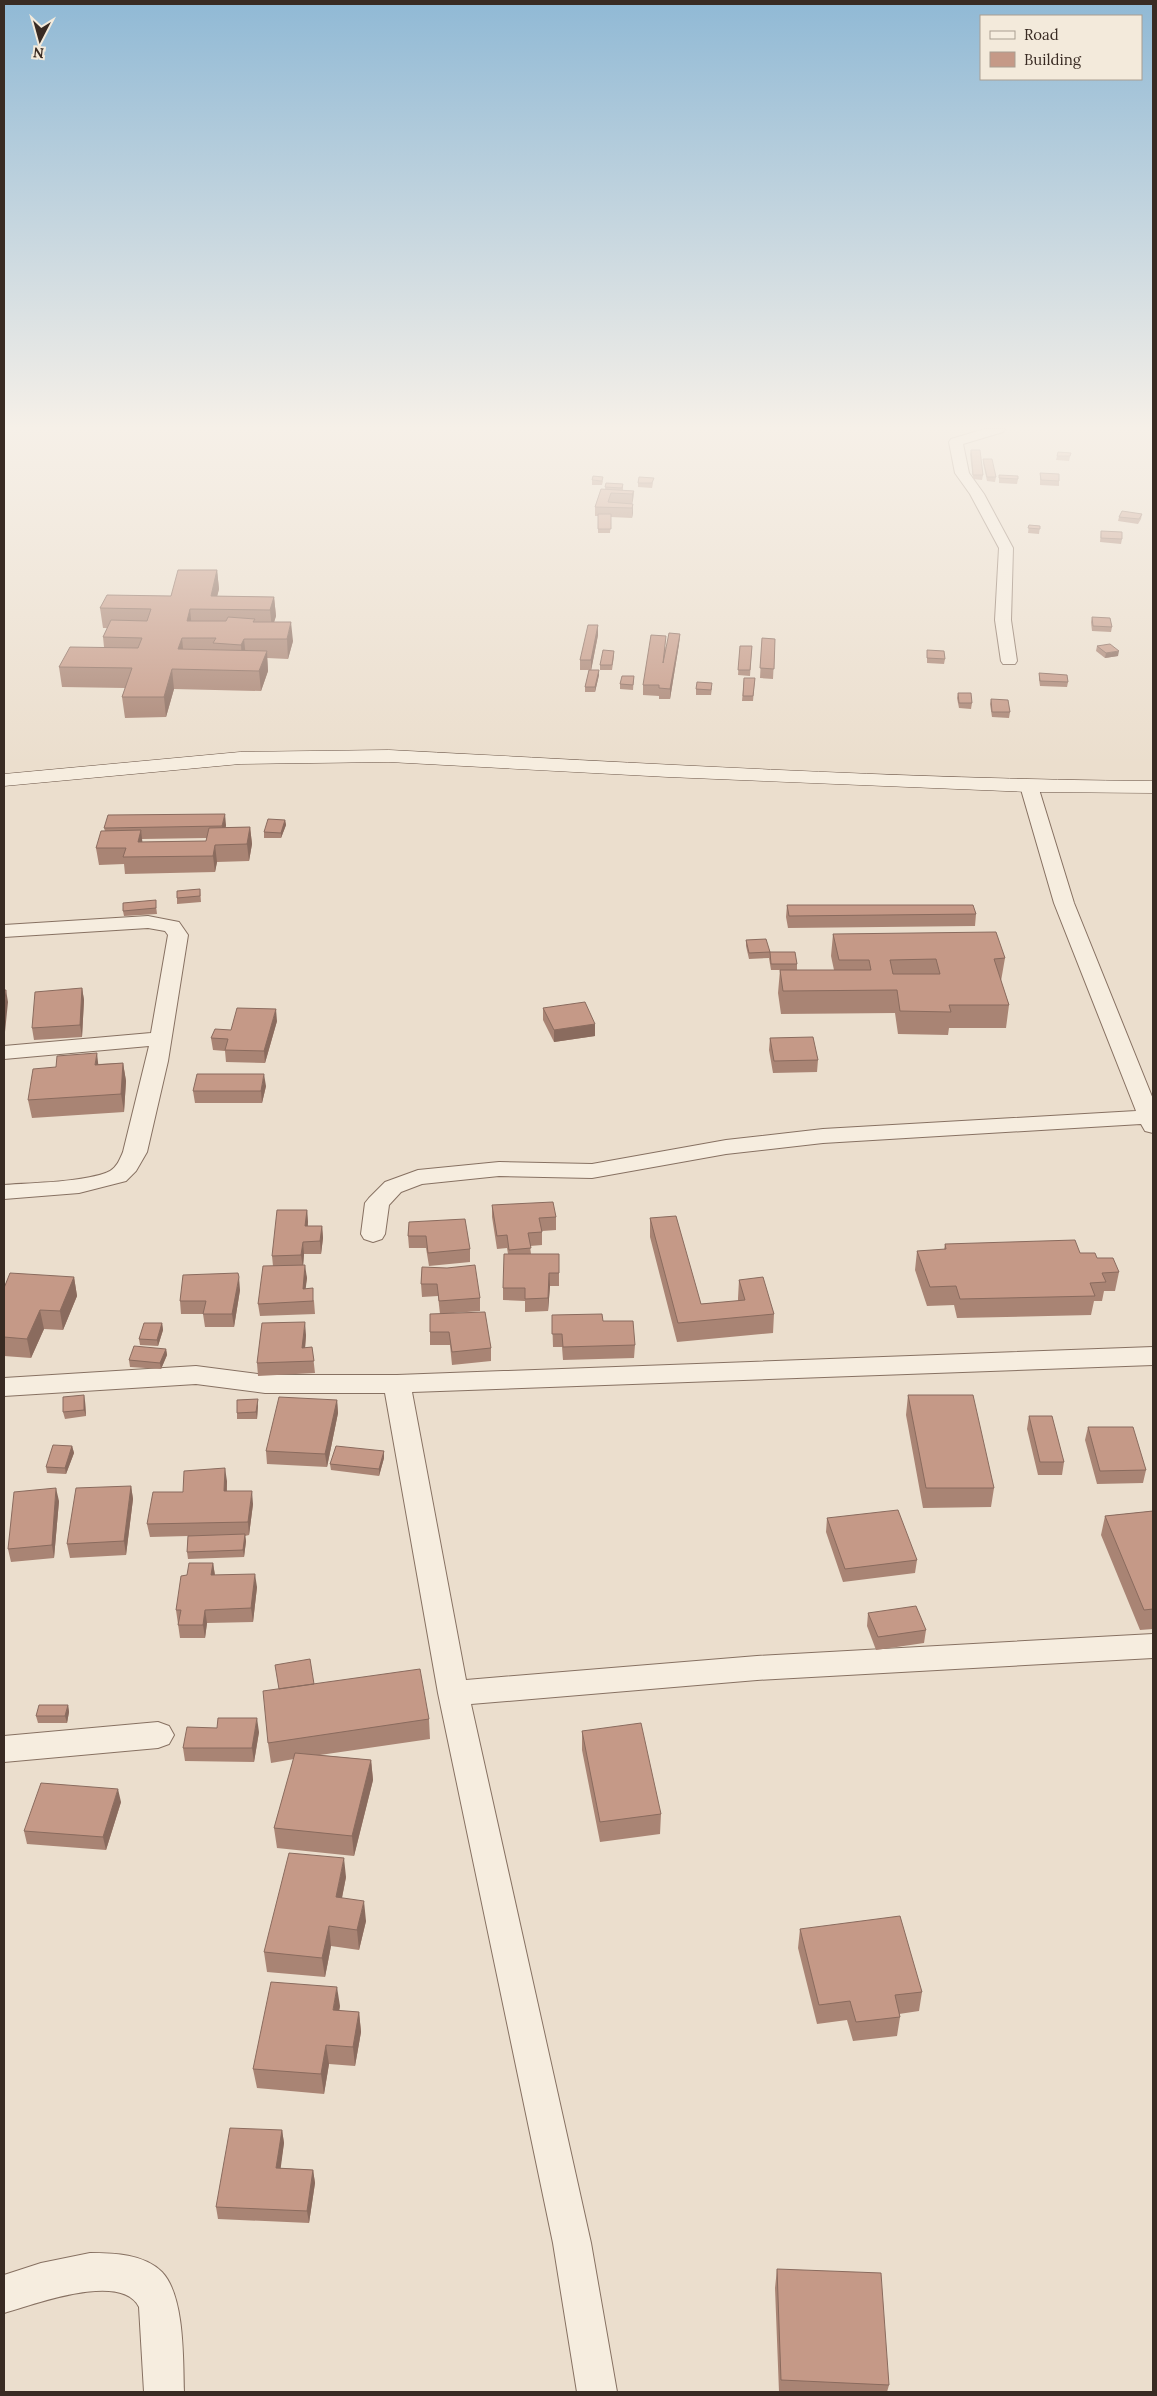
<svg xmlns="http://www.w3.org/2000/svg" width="1157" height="2396" font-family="Lora,serif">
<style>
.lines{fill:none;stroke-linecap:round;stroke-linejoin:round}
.minor-casing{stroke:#877162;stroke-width:2}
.secondary-casing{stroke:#695345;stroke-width:1}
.minor{fill:#f6eddf;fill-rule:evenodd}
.secondary{fill:#f6eddf;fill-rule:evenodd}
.wall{fill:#a98474;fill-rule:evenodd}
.shaded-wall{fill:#8a6b5e}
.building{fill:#c59987;stroke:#8a6b5e;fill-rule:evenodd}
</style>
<rect width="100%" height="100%" fill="#ebdecd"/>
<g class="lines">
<defs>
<path id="minor" d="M985,429H1005L1003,432L963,444L969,473L984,494L1013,548L1011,620L1017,661L1015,664H1003L1001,661L995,620L999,548L970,494L955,473L949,442L951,439Z
M1029,781L1035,782L1038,786L1074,903L1153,1099V1133L1145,1131L1141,1124L823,1143L726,1154L592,1178L499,1176L422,1184L401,1192L389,1205L385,1234L382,1239L373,1242L364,1239L361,1234L365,1203L369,1198L385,1182L418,1170L499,1162L592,1164L726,1140L823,1129L1136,1111L1054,903L1020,786L1023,782Z
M148,916L179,922L188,935L168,1061L147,1152L136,1171L126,1181L79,1193L4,1199V1185C29,1183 89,1182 110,1171C117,1167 120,1159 123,1152L149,1046L4,1059V1046L151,1033L168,935L165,931L148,928L4,937V925Z
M1153,1347V1365L412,1392L466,1680L757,1656L1153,1634V1658L757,1680L471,1704L591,2243L617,2392H577L553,2243L438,1693L385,1393H265L196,1384L4,1396V1378L196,1366L265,1375H397Z
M158,1722L169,1726L174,1735L169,1744L158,1748L4,1762V1736Z
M90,2253C114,2253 144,2254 162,2272C185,2296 183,2361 184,2392H144L139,2307C121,2271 33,2305 4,2313V2275L41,2263Z"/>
<path id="secondary" d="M389,750C643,763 898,779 1153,781V793L1029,792L668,777L389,762L240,764L4,786V774L240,752Z"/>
</defs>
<use href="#minor" class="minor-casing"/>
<use href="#secondary" class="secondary-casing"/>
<use href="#minor" class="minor"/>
<use href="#secondary" class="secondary"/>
</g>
<path class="wall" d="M971,450L983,475L982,480L973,479L970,454Z
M1058,452L1071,453L1069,461L1056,460Z
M983,459L996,477L995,482L987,481L983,463Z
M1040,473L1059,481V486L1040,485Z
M999,475L1018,479L1017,484L999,483Z
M592,480L603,481L602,485H592Z
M606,483L623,484V490L634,491L633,500L632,504H633V513L632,518L611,517L610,533H598V516H595V507L601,489H605Z
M638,483H653L652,488L638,487Z
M1142,514L1141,519L1138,524L1118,521L1119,517Z
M1029,525L1040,526L1039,534L1028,533Z
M1101,531L1122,539L1121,544L1100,542Z
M217,570L219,589L217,596L274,597L276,616L274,622L293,641L288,659L267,658L268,671L261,691L174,689L166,717L125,718L122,697L125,688L62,687L59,667L104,647L103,637L107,628H103L100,608L171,596Z
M1092,617L1112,627L1111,632L1092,631L1091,622Z
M598,625V635L591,670L599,675L595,692H585V687L589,670H580V660Z
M680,634L679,644L670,699H659V696L643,695V685L666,646L665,652Z
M762,638L775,639L773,679L760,678Z
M740,646H752L750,676L738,675Z
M1097,646L1118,656L1105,658L1096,651Z
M927,650L945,659L944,664L927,663Z
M614,651V656L612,670H600V665Z
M1039,673L1068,682L1067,687L1040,686L1039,679Z
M634,676L633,690L620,689V684Z
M744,678H755L753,701H742Z
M712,688L711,695H696V689Z
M958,693L972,703L971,709L959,708L957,698Z
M991,699L1010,712L1009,718L992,717L990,704Z
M285,820L286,825L281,838H264V832Z
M226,825V827H250L252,844L249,861L217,862L215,872L125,874L124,864L99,865L96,848L105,831L104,828ZM207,838L206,841L142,842V839Z
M200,889L201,902L177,904V898Z
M787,905L976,914L975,926L788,928L786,917Z
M156,906L157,914L124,916L123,911Z
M833,934L1005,958L1001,981L1009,1005L1006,1028H949L948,1035L898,1034L895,1013L781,1014L778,993L780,970H834L831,956Z
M746,940L770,952L797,964V970H771L769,958L749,959L746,946Z
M82,988L84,1000L82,1037L34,1040L32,1028Z
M543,1008L595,1024V1036L554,1042L543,1020Z
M277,1021L265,1063L226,1062L225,1051L213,1050L211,1038L231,1030Z
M770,1038L818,1060L817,1072L773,1073L769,1050Z
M123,1063L126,1081L124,1112L32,1118L28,1100L98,1064Z
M266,1086L262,1103H195L193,1091Z
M492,1205L556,1217V1230L542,1231V1245L530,1246L531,1254H559V1286H550L548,1311L525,1312V1301L503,1300V1288L508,1254L507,1248L497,1249L492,1217Z
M307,1210L308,1226H322L323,1238L321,1254H304L303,1265L307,1278L305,1289L314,1301L315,1314L260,1316L258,1304L273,1266L272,1256Z
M650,1218L701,1304L738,1301V1298L739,1280L774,1314L773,1333L677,1342L650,1237Z
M409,1222L470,1249V1262L429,1266L426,1248H409L408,1236Z
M945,1244L1080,1253L1097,1258L1119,1272L1115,1291H1104L1102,1301H1094L1091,1315L957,1318L954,1305L927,1306L915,1270L917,1251L944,1250Z
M422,1267L480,1298V1311L440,1314L438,1296L422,1297L421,1284Z
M74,1277L77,1296L63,1330L44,1329L31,1358L4,1356V1288Z
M240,1290L234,1327H205L203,1314H181L180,1301Z
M430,1314L491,1348V1361L452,1365L450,1345H430Z
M552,1315L603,1321L635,1345L634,1358L563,1360L562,1347H553Z
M162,1323L163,1330L158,1346L140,1345L139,1339Z
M306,1335L305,1348L312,1347L315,1373L258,1376L257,1363Z
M166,1349L167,1355L161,1369L130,1367L129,1360Z
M908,1395L994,1488L991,1507L923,1508L906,1415Z
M337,1400L338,1413L327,1467L267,1464L266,1451Z
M85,1401L86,1416L65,1419L63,1412Z
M258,1405L257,1419H237V1413Z
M1029,1416L1064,1462L1062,1475H1038L1027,1429Z
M1088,1427L1146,1470L1143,1483L1097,1484L1085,1440Z
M72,1446L74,1453L66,1474L47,1473L46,1467Z
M384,1451V1458L379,1476L331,1470L330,1464Z
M227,1481V1491L253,1504L249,1535L245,1536L246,1541L244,1557L188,1559L187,1552L188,1536L150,1537L147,1524L183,1492Z
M131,1486L133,1499L126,1555L70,1558L67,1544Z
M59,1501L54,1558L11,1562L8,1549Z
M1153,1511V1629L1140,1630L1101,1535L1105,1516Z
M827,1518L917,1560L915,1573L843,1582L826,1532Z
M213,1563L215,1575L257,1587L253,1622L207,1623L205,1638H180L176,1610L187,1575Z
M868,1613L926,1630L924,1643L876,1650L867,1626Z
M314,1684L429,1719L430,1739L320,1755L371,1760L373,1780L354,1856L277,1848L274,1828L294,1759L271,1763L268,1743L279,1689Z
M68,1705L69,1712L67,1723H38L36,1716Z
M582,1731L661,1814L660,1834L600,1842L582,1750Z
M259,1732L254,1762L185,1761L183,1748Z
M121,1802L106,1850L27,1844L24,1831Z
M346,1877L342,1898L366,1921L359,1950L331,1946L325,1977L267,1972L264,1952Z
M800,1929L922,1992L919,2011L899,2014L900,2017L897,2036L853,2041L847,2020L817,2024L798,1948Z
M340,2006L339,2011L359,2012L361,2032L355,2066L329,2064L324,2094L257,2088L253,2069Z
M282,2130L284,2143L280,2168L313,2170L315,2183L309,2223L218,2219L216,2207Z
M777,2269L889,2385L887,2392H779L775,2288Z"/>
<path class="shaded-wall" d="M634,491L633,500L632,504V494Z
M633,504V513L632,518V508Z
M217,570L219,589L214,609L211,596Z
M274,597L276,616L272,629L270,610Z
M190,609L192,629L187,621Z
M291,622L293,641L288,659L287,639Z
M598,625V635L591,671V660Z
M680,634L679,644L670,699V689Z
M182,638L184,658L178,649Z
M244,639L246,658L242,664L241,645Z
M267,651L268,671L261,691L259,671Z
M1119,651L1118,656L1105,658L1106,653Z
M172,669L174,689L166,717L164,697Z
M599,670V675L595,692V687Z
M225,814L226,825L223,838L222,826Z
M285,820L286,825L281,838V833Z
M250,827L252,844L249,861L247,844Z
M141,830L143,847L138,842Z
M215,845L217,862L215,872L213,856Z
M82,988L84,1000L82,1037L80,1025Z
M6,990L8,1002L5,1032L4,1024V1011Z
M276,1009L277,1021L265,1063L264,1051Z
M595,1024V1036L554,1042V1030Z
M97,1053L99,1071L95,1065Z
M123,1063L126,1081L124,1112L121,1094Z
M264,1074L266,1086L262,1103L261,1091Z
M307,1210L308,1222L306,1239L305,1226Z
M322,1226L323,1238L321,1254L320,1241Z
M303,1242L304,1254L303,1268L301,1255Z
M305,1265L307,1278L304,1302L303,1289Z
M549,1273L550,1286L548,1311V1298Z
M74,1277L77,1296L63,1330L60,1311Z
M239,1277L240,1290L234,1327L232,1314Z
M40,1310L44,1329L31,1358L27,1339Z
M305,1322L306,1335L304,1361L302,1348Z
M162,1323L163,1330L158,1346L157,1340Z
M166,1349L167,1355L161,1369L160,1363Z
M84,1395L85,1401L86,1416L84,1410Z
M258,1399V1405L257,1419L256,1412Z
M337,1400L338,1413L327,1467L325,1454Z
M72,1446L74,1453L66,1474L65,1468Z
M384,1451V1458L379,1476V1469Z
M225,1468L227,1481L226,1504L224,1491Z
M131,1486L133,1499L126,1555L124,1541Z
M56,1488L59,1501L54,1558L52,1545Z
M252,1491L253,1504L249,1535L248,1522Z
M245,1534L246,1541L244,1557L243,1550Z
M213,1563L215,1576L211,1575Z
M255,1574L257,1587L253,1622L251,1608Z
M205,1610L207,1623L205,1638L203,1625Z
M68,1705L69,1712L67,1723L65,1716Z
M257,1718L259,1732L254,1762L252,1748Z
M371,1760L373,1780L354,1856L352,1836Z
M118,1789L121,1802L106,1850L103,1837Z
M344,1858L346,1877L338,1917L336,1897Z
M364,1901L366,1921L359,1950L357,1930Z
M329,1926L331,1946L325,1977L322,1958Z
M337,1987L340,2006L335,2030L333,2010Z
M359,2012L361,2032L355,2066L353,2047Z
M326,2045L329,2064L324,2094L321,2074Z
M282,2130L284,2143L279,2181L276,2168Z
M313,2170L315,2183L309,2223L307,2211Z"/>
<path class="building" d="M971,450H980L983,475H973Z
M1058,452L1071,453L1070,456H1057Z
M983,459H992L996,477H987Z
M1040,473L1059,474V481L1041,480Z
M999,475L1018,476V479L999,478Z
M593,476L603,477L602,481L592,480Z
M639,477L654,478L652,483H638Z
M606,483L623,484L622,488L605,487Z
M601,489L634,491L632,494L611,493L608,502L633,504L632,508L595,507Z
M1122,511L1142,514L1139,519L1119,517Z
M598,514H611V529H598Z
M1029,525L1040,526V529L1028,528Z
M1101,531L1122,532V539L1101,538Z
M178,570H217L211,596L274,597L270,610L190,609L187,621H226L228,617L255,619L253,622H291L287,639H244L241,645L213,643L216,638H182L178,649L267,651L259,671L172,669L164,697H122L132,668L59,667L70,647L138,648L142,638L103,637L111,620L147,621L151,609L100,608L107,595L171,596Z
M1092,617L1110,618L1112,627L1093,626Z
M588,625H598L591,660H580Z
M669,633L680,634L670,689L659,688V685H643L651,635L666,636L663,663Z
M762,638L775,639L774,669L760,668Z
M1110,644L1119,651L1106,653L1097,646Z
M740,646H752L750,670H738Z
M603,650L614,651L612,665H600Z
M927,650L944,651L945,659L927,658Z
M589,670H599L595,687H585Z
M1039,673L1067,675L1068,682L1040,681Z
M622,676H634L633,685L620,684Z
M744,678H755L753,696H743Z
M697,682L712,683L711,690L696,689Z
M958,693H971L972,703H959Z
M991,699L1008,700L1010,712H992Z
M225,814L222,826L104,828L108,815Z
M268,819L285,820L281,833L264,832Z
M250,827L247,844L215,845L213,856L123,857L126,848H96L101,831L141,830L138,842L206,841L209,828Z
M200,889V896L177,898V891Z
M156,900V908L123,911V903Z
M787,905H973L976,914L789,916Z
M996,932L1005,958L994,959L1009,1005H949L951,1012L900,1011L897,990L783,991L780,970H871L869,960H839L833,934ZM936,959L940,974H893L890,960Z
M766,939L770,952H795L797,964H771L770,952L749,953L746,940Z
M82,988L80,1025L32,1028L35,992Z
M4,990H6L4,1011Z
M585,1002L595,1024L554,1030L543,1008Z
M237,1008L276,1009L264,1051L225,1050L228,1039L211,1038L215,1029L231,1030Z
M813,1037L818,1060L774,1061L770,1038Z
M97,1053L95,1065L123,1063L121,1094L28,1100L33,1069L56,1067L57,1056Z
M197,1074H264L261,1091H193Z
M553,1202L556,1217L539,1218L542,1232L528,1233L531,1248L509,1250L507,1235L497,1236L492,1205Z
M277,1210H307L305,1226H322L320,1241L303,1242L301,1255L272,1256Z
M676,1216L701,1304L745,1300L739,1280L763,1277L774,1314L678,1323L650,1218Z
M465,1219L470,1249L428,1253L426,1236H408L409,1222Z
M1075,1240L1080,1253H1095L1097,1258H1113L1119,1272L1102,1273L1106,1282L1090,1283L1095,1296L960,1299L956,1286L930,1287L917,1251L946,1249L945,1244Z
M504,1254H559V1273H549L548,1298L525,1299V1288H503Z
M305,1265L303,1289L313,1288V1301L258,1304L263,1266Z
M475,1265L480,1298L439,1301L437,1284H421L422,1267L447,1268Z
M10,1273L74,1277L60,1311L40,1310L27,1339L4,1337V1288Z
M238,1273L239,1277L232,1314H203L206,1301H180L183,1275Z
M485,1312L491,1348L452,1352L449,1332H430V1314Z
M602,1314L603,1321H633L635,1345L563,1347L562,1334H552V1315Z
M305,1322L302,1348L312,1347L314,1361L257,1363L262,1323Z
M144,1323H162L157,1340L139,1339Z
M134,1346L166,1349L160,1363L129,1360Z
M84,1395V1410L63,1412V1397Z
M908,1395H973L994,1488H926Z
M279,1397L337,1400L325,1454L266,1451Z
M258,1399L256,1412L237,1413V1400Z
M1029,1416H1052L1064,1462H1040Z
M1088,1427H1133L1146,1470L1100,1471Z
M53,1445L72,1446L65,1468L46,1467Z
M336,1446L384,1451L379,1469L330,1464Z
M225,1468L224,1491H252L248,1522L147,1524L153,1492H183L184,1471Z
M131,1486L124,1541L67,1544L76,1488Z
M56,1488L52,1545L8,1549L14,1492Z
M898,1510L917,1560L845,1569L827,1518Z
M1153,1511V1609L1144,1610L1105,1516Z
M245,1534L243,1550L187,1552L188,1536Z
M189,1563H213L211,1575L255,1574L251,1608L205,1610L203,1625H178L181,1610H176L181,1576L187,1575Z
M916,1606L926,1630L878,1637L868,1613Z
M310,1659L314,1684L279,1689L275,1665Z
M420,1669L429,1719L268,1743L263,1691Z
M39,1705H68L65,1716H36Z
M218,1718H257L252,1748H183L187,1727L217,1728Z
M641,1723L661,1814L600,1822L582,1731Z
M295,1753L371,1760L352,1836L274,1828Z
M41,1783L118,1789L103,1837L24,1831Z
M289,1853L344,1858L336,1897L364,1901L357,1930L329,1926L322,1958L264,1952Z
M900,1916L922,1992L895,1995L900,2017L856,2022L850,2001L819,2005L800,1929Z
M271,1982L337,1987L333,2010L359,2012L353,2047L326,2045L321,2074L253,2069Z
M230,2128L282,2130L276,2168L313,2170L307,2211L216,2207Z
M777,2269L881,2273L889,2385L781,2380Z"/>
<linearGradient id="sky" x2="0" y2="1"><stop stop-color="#90b9d5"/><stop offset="0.56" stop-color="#f6f0e8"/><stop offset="1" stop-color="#f6f0e8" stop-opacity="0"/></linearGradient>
<rect width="1157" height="764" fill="url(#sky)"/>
<rect width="1157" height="2396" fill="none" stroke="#392b23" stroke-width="10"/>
<rect x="980" y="15" width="162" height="65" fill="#f3eadb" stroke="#a99e91"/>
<rect x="990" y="31" width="25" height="8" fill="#f6eddf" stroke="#a99e91"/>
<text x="1024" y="40" font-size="15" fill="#392b23">Road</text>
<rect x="990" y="52" width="25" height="15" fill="#c59987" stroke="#a99e91"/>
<text x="1024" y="65" font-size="15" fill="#392b23">Building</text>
<g transform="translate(40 40) rotate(186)" stroke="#f3eadb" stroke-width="4" paint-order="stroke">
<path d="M0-4L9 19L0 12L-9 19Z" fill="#392b23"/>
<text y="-8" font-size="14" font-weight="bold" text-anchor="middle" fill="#392b23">N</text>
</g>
</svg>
